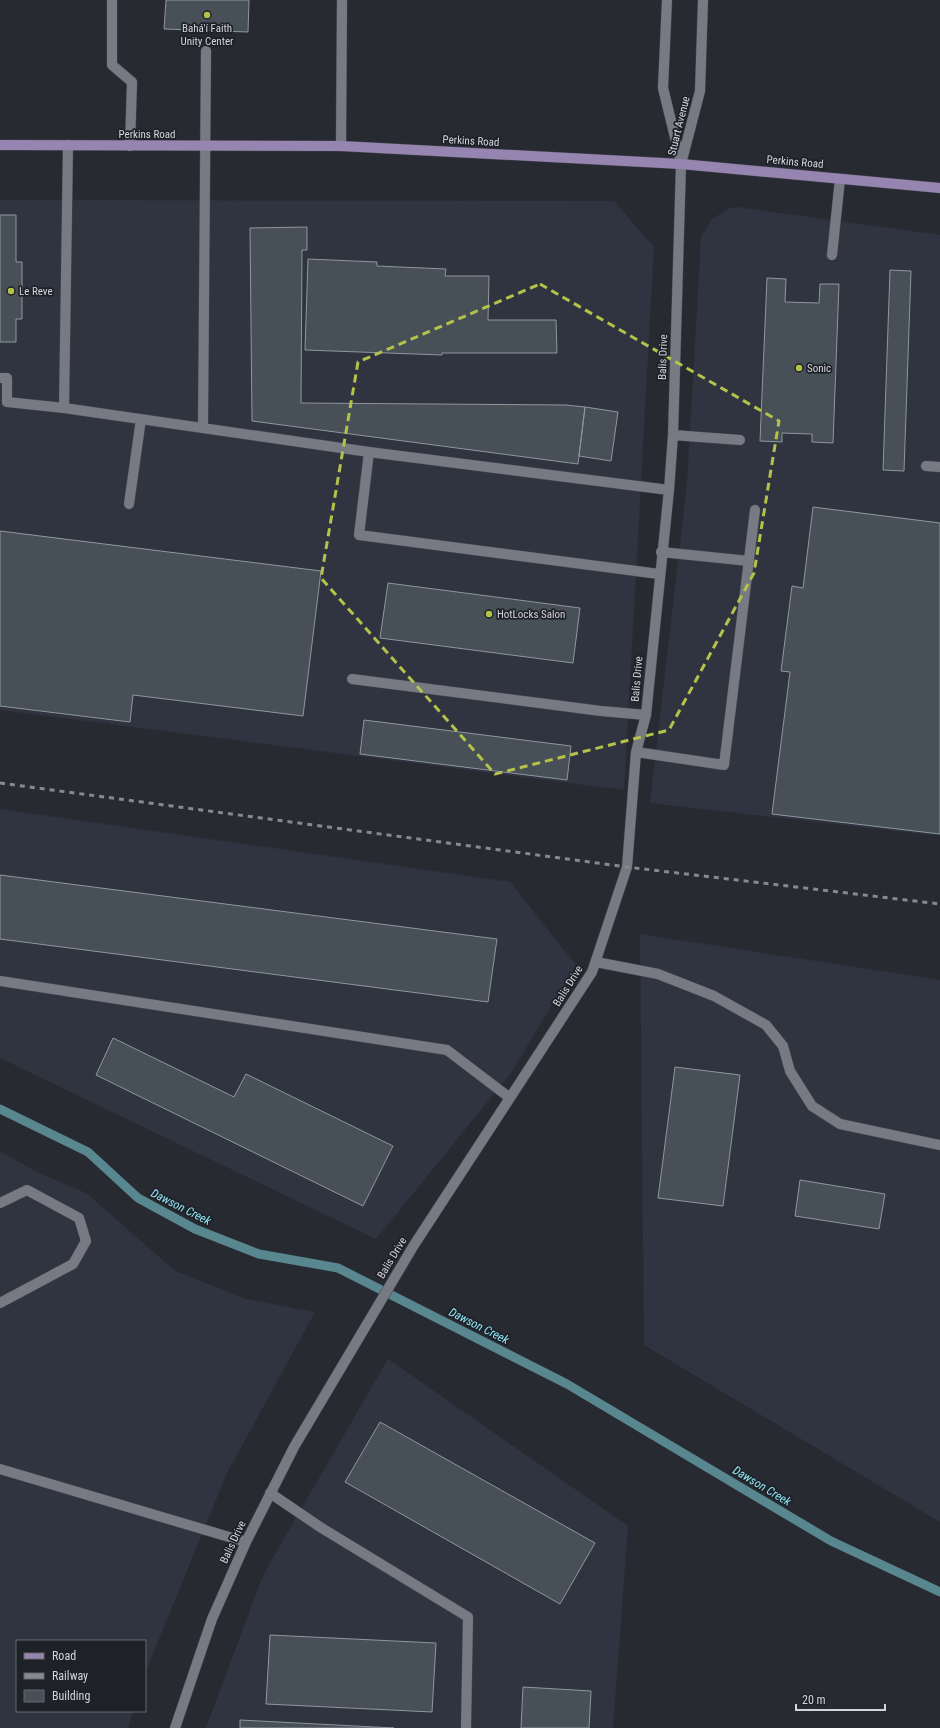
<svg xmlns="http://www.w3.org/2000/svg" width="940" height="1728" font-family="'Roboto Condensed',sans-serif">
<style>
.built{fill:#303441}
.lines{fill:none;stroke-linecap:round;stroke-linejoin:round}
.stream{stroke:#58878f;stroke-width:9}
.building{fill:#475056;stroke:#8e979e}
.minor-casing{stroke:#44454c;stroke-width:11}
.major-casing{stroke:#44454c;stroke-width:11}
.minor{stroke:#777983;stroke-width:10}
.major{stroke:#9685b1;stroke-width:10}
.rail{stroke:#87898f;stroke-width:3;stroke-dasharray:5 5;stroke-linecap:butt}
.marked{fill:none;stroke:#b5c249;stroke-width:3;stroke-dasharray:8 5;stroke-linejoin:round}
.poi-dot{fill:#b5c249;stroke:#1e2128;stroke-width:1.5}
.labels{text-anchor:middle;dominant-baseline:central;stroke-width:3.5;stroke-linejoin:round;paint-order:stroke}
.poi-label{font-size:11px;fill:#d4d5da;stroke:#1e2128;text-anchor:start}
.street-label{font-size:11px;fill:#d4d5da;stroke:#1e2128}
.water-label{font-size:12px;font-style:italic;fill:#91e7f6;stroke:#1e2128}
</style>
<rect width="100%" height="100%" fill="#282a32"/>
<path class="built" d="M0,200L614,201L654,247L624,790L0,710Z
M737,207L940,235V836L650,803L687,484L701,237L712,219L730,208Z
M0,809L510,882L576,965L511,1073L376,1239L0,1058Z
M640,934L940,980V1522L644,1345Z
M0,1151L35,1171L86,1193L175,1271L246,1299L315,1312L227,1473L145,1673V1641H17V1711H133L128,1728H0Z
M388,1359L628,1526L613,1728H206L263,1575Z"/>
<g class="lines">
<path class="stream" d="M0,1109L88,1152L138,1198L195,1229L259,1254L338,1268L567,1384L831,1541L940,1592"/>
</g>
<path class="building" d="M166,0H249L248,32L164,29Z
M0,215H16V262H22V319H16V342H0Z
M307,227V250H302L301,403L566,405L585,407L578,464L252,421L250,228Z
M308,259L377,262V266L446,269L445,276H489L488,320H556L557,353H442V355L305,350Z
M890,270L911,271L904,471L883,470Z
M767,278L786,279L785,302L819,303L820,284H839L833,443L812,442V434L782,433V442L760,441Z
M585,407L618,412L611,461L579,456Z
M813,507L940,523V834L772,814L790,672L781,671L792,586L803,588Z
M0,531L321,571L303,716L133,695L130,722L0,706Z
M388,583L580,608L573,663L380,638Z
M364,720L571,746L567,780L360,754Z
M0,875L497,939L488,1002L0,939Z
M113,1038L234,1097L246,1074L393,1146L363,1206L96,1075Z
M675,1067L740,1075L723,1206L658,1198Z
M800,1180L885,1194L879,1229L795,1216Z
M380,1422L595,1543L560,1604L345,1482Z
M270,1635L436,1643L432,1712L266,1704Z
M523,1687L591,1691L589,1728H521Z
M240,1720L394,1728H240Z"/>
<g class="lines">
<defs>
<path id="minor" d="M112,0V65L132,82L130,146
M667,0L663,88L681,162
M341,146L342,0
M832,255L840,179
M0,378H7V402L64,408L369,452L669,490
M64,408L68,145
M203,427L206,51
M673,435L740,440
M369,452L359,535L659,574
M926,466L940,467
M129,504L141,419
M661,552L749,561
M352,679L601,711L646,715
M636,752L724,765L755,510
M596,962L658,974L714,996L766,1025L783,1046L790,1071L812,1106L840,1124L940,1145
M0,981L447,1050L510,1098
M0,1203L27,1190L79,1218L86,1241L73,1264L0,1303
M0,1469L246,1542
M270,1493L320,1527L468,1617L466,1728
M175,1728L212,1619L246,1542L294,1447L414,1245L592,972L627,867L636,752L646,715L669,490L673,435L681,164L700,91L703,0"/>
<path id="major" d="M0,145L341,146L681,164L940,188"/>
</defs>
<use href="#minor" class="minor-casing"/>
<use href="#major" class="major-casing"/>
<use href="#minor" class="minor"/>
<use href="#major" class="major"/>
<path class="rail" d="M0,783L627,867L940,904"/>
</g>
<path class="marked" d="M540,284L779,421L754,573L669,730L495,774L321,578L358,362Z"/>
<g class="poi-dot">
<circle cx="207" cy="15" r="4"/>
<circle cx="11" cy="291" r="4"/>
<circle cx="799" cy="368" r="4"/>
<circle cx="489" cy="614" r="4"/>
</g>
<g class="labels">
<g class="poi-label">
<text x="207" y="28" text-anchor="middle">Bahá'í Faith<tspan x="207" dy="13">Unity Center</tspan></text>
<text x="19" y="291">Le Reve</text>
<text x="807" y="368">Sonic</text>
<text x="497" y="614">HotLocks Salon</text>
</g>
<g class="street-label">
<text transform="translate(679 126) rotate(-76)">Stuart Avenue</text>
<text x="147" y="134">Perkins Road</text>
<text transform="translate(471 141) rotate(3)">Perkins Road</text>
<text transform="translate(795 162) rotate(5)">Perkins Road</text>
<text transform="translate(663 357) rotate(-88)">Balis Drive</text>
<text transform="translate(637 679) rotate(-85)">Balis Drive</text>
<text transform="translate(568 986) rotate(-58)">Balis Drive</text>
<text transform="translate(392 1258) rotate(-59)">Balis Drive</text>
<text transform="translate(233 1542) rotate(-65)">Balis Drive</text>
</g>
<g class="water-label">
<text transform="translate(181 1207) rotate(27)">Dawson Creek</text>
<text transform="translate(479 1326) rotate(27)">Dawson Creek</text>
<text transform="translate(762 1486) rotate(31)">Dawson Creek</text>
</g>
</g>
<rect x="16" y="1640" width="130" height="72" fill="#1e2128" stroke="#67696f"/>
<rect x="24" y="1653" width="20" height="6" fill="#9685b1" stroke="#67696f"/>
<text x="52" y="1660" font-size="12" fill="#d4d5da">Road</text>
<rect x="24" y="1673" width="20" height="6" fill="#87898f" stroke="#67696f"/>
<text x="52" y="1680" font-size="12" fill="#d4d5da">Railway</text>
<rect x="24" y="1690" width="20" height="12" fill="#475056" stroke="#67696f"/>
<text x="52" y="1700" font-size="12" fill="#d4d5da">Building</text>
<path d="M796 1704v6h89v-6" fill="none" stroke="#d4d5da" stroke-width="2"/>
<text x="802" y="1704" font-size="12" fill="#d4d5da" stroke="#1e2128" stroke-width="3" paint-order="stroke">20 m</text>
</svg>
